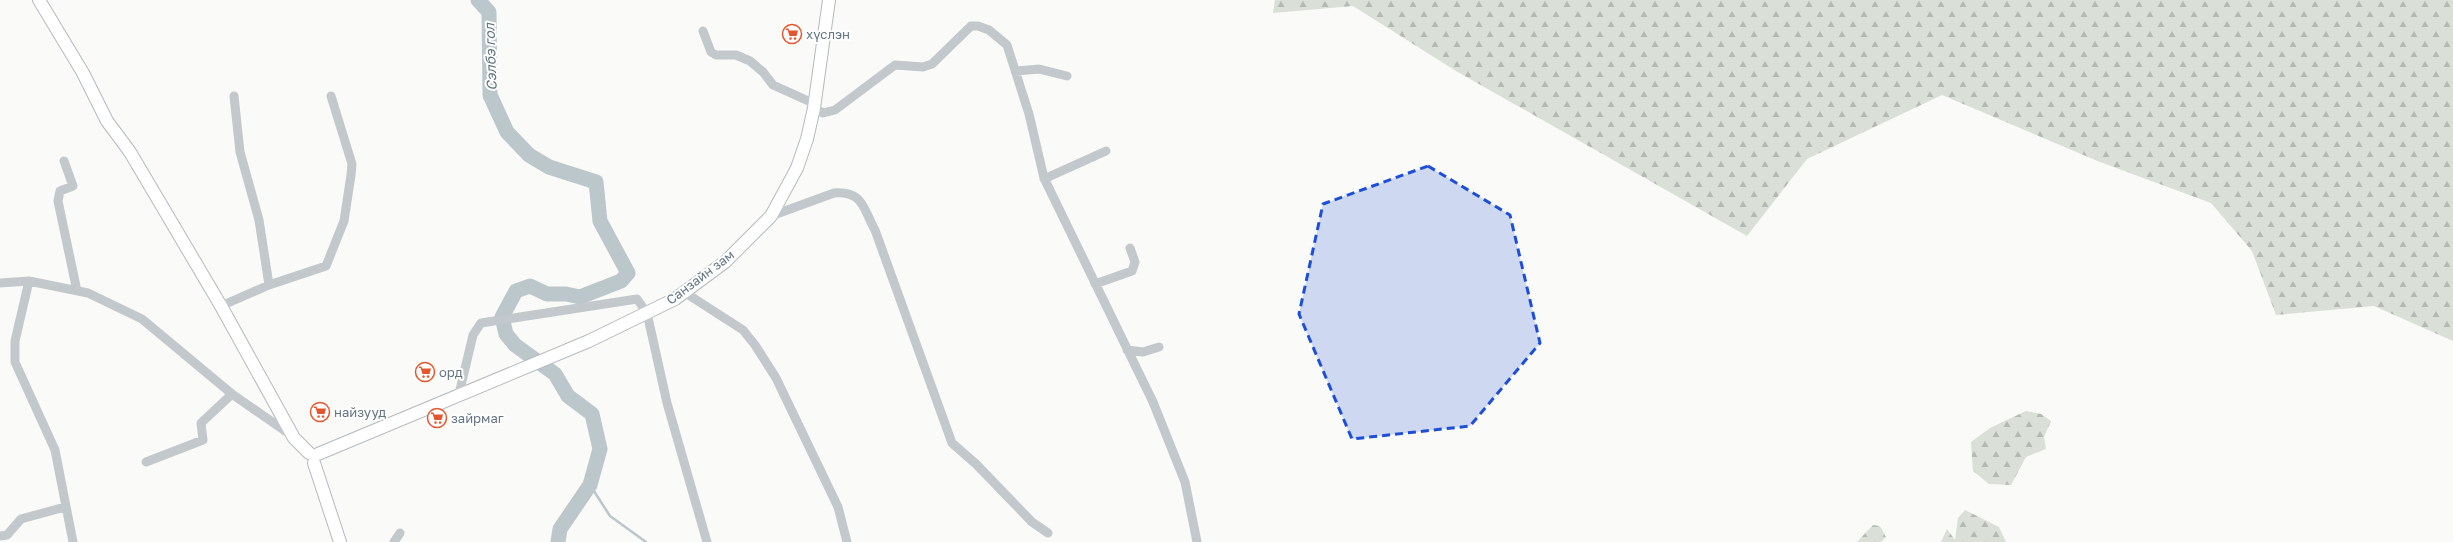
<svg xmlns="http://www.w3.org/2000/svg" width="2453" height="542" font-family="'Golos Text',sans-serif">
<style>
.forest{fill:url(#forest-firs)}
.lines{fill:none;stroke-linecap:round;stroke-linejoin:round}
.stream{stroke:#bbc7cb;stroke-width:2.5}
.river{stroke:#bbc7cb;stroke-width:15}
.major-casing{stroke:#b5babe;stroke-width:14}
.minor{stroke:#c3c8cc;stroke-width:9}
.major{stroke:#fff;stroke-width:12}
.marked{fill:#1d4ed8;fill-opacity:0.2;stroke:#1d4ed8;stroke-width:3;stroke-dasharray:8 5;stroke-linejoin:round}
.labels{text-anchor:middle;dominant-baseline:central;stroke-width:4;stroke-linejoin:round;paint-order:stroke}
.poi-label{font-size:13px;fill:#657683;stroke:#fff;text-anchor:start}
.street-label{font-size:13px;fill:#657683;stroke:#fff}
.water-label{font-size:14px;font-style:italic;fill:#60757c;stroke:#fff}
</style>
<defs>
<pattern id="forest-firs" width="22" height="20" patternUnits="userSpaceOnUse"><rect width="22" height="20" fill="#dadfd7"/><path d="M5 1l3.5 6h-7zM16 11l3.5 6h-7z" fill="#b4b9b4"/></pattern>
</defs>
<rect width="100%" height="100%" fill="#fafaf8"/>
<path class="forest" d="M1275,0H2453V341L2374,306L2276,315L2252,251L2211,203L2100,162L1942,95L1807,159L1747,236L1456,71L1353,6L1273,13Z
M2026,411L2041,414L2051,421L2044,437L2046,449L2026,457L2011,485L1989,484L1973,471L1971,442L1990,428Z
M1965,510L1999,527L2006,542H1941L1947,529L1955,540L1958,518Z
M1873,525L1880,526L1886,537L1881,542H1857Z"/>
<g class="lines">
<path class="stream" d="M590,485L610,516L646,542"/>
<path class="river" d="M478,0L489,12L490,95L507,132L529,155L549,167L596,182L600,221L628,273L621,281L580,297L566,294H547L530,286L516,291L502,317L506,334L515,345L555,374L568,396L592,414L600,449L590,485L560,529L558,542"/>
<defs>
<path id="major" d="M39,0L83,73L107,121L130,152L221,306L294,438L309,453
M318,454L589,341L675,299L725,262L771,216L797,168L807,139L814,108L829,0
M314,463L340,542"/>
</defs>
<use href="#major" class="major-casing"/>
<path class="minor" d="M703,31L711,52L716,55H736L750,61L763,72L773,85L815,104
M1015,71L1039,69L1067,76
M814,108L823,113L835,110L895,65L923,67L932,64L971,26H978L989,30L1007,45L1029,114L1044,178L1153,402L1185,482L1197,542
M64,161L73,186L60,191L58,201L77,291
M1044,179L1106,151
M771,216L834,193C864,191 863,209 875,230L952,443L976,464L1032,522L1048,533
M29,281L15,341V362L55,450L73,542
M0,283L29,281L88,293L142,319L232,394L291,435
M1095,284L1132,271L1135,262L1130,248
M269,285L326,266L344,221L351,175L352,164L331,96
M684,292L743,330L755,345L776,378L838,507L847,542
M221,306L269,285L259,220L240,152L234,96
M1127,350L1143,352L1159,347
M459,394L473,335L481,323L637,299L647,313L667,403L707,542
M146,462L203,440L201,423L232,394
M0,536L7,535L21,519L65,507
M394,542L400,533"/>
<use href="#major" class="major"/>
</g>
<path class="marked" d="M1428,166L1510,215L1540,343L1470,426L1352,439L1299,314L1323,204Z"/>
<defs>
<symbol id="supermarket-ring" viewBox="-11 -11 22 22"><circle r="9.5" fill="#fff" stroke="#e4572e" stroke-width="1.5"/><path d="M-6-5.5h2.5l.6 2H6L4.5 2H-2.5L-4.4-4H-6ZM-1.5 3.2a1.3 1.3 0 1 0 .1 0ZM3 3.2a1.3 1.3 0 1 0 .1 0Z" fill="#e4572e"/></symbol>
</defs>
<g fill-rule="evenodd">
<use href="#supermarket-ring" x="781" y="23" width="22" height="22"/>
<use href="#supermarket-ring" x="414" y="361" width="22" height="22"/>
<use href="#supermarket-ring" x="309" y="401" width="22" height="22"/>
<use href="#supermarket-ring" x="426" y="407" width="22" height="22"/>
</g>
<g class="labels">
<g class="poi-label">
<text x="806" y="34">хүслэн</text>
<text x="439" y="372">орд</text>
<text x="334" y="412">найзууд</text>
<text x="451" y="418">зайрмаг</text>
</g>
<g class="street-label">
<text transform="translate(700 277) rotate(-37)">Санзайн зам</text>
</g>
<g class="water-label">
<text transform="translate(490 57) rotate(-92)">Сэлбэ гол</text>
</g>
</g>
</svg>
